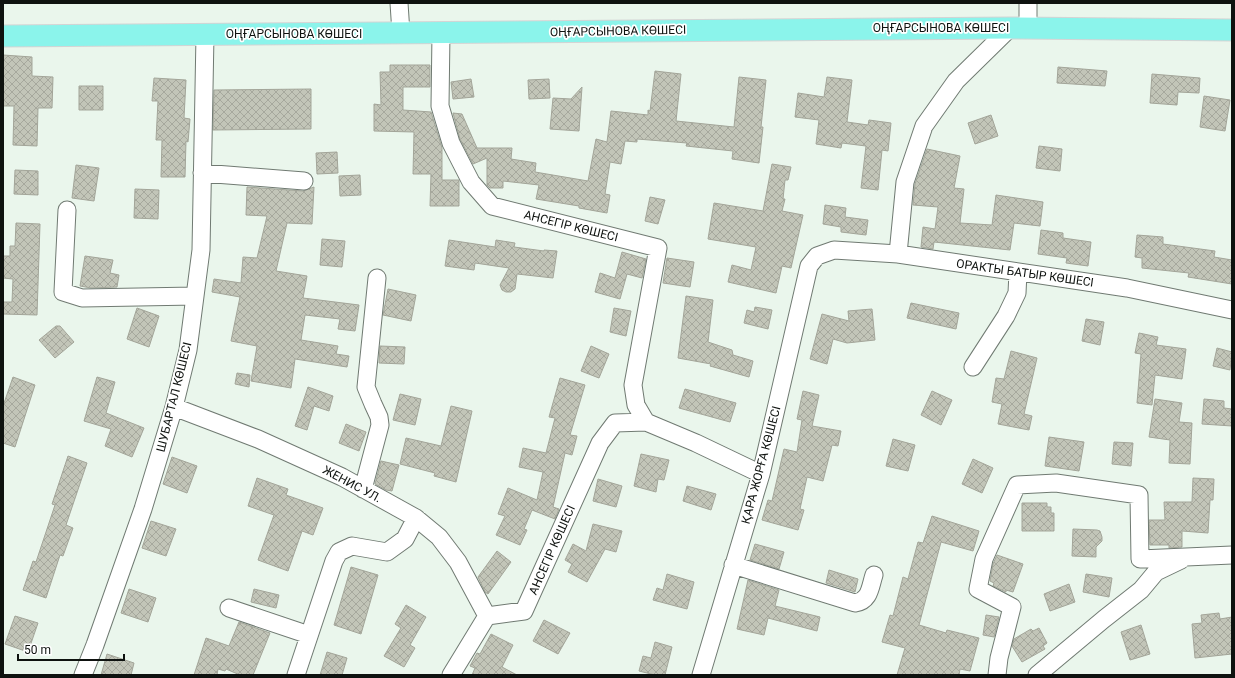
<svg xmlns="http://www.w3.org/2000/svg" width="1235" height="678" font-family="Roboto,sans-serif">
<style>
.building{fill:url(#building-cross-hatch);stroke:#a3a599}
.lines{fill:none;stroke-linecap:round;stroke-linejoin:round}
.minor-casing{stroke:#707a72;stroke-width:19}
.major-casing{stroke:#d4d4d4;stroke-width:23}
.minor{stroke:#fff;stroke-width:17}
.major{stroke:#8bf4eb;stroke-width:21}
.labels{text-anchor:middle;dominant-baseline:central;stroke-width:3.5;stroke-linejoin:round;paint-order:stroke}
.street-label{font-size:12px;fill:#0e120f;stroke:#fff}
</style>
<defs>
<pattern id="building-cross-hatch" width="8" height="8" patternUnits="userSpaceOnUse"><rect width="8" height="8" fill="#c2c5b8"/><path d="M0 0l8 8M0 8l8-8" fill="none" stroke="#a6a89d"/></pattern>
</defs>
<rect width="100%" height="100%" fill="#eaf6ec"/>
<path class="building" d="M3,55L32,57V76L53,77L52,108H38L37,146L13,145L14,106H3Z
M390,65H430V87H403V110L431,112L442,148V180H459V206H430L431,174H413L414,132L374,131V104L381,105L380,72H390Z
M1058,67L1107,71L1105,86L1057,83Z
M655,71L681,74L676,121L734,127L739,77L766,80L761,127H763L759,163L732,159L733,151L686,146L687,143L637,139V142L625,141L621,164L610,162L605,194L610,195L607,213L579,208V206L536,199L539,185L503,181V188H490L487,185V158L473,164L460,139L453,113L462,114L477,148H512L511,159L536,163L535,172L588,181L596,139L607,142L611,111L648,115V110L650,111Z
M1152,74L1200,78L1199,93L1178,92L1177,105L1150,103Z
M827,77L852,80L847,122L868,125L869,120L891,123L888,151L882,150L878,190L861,188L866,146L842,143L841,148L816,144L819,120L795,117L798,93L824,97Z
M154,78L186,80L184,118L190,119L188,142L186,141L185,177H161L162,140H156L158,101H152Z
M471,79L474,97L453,99L451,82Z
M549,79L550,98L529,99L528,80Z
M79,86H103V110H79Z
M582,87L579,131L550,129L553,98L571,99Z
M311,89V129L213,130L214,90Z
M1204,96L1230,100L1225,131L1200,127Z
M991,115L998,136L975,144L968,123Z
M1039,146L1062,149L1060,171L1036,168Z
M927,149L960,156L954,188L964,189L960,223L992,225L996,195L1043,202L1040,226L1014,223L1010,250L934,242L933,249L921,247L923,227L935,229L938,207L913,205L915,184Z
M337,152L338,173L317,174L316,153Z
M772,164L791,167L788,180H785L783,199H785L782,211L803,215L791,268L782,266L776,293L728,282L732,265L751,270L756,247L708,239L714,203L763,211Z
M76,165L99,168L94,201L72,198Z
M15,170L38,171V195L14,194Z
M360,175L361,195L340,196L339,176Z
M247,187L303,191L314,187L312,224L287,223L276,271L307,276L303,298L359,305L355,331L338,329L340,319L305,315L301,340L338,346L336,354L349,356L347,367L295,359L291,388L251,381L257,346L231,341L240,297L212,292L214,279L241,283L243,257L257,258L267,216L246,215Z
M135,189L159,190L158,219L134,218Z
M650,197L665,200L658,224L645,221Z
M825,205L846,208L845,217L868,220L866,235L841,232V227L823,224Z
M16,223L40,224L37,315L3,314V302H12L13,279L3,278V256H10V246H15Z
M1041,230L1063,233V238L1091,242L1088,266L1066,263L1067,258L1038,254Z
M1137,235L1163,237V244L1215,251L1214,257L1232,260V284L1188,277L1189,273L1142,268V258L1135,257Z
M322,239L345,241L342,267L320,265Z
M449,240L495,247L496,240L515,243L514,247L544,251V250L557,251L553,278L517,274L515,289L511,292H506L502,290L500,285L509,268L475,263L474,270L445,266Z
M622,252L646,259L642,278L627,274L620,299L595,292L600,273L615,278Z
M85,256L113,260L110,273L119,275L117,287L91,288L80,286Z
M667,258L694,262L690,287L663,283Z
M388,289L416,295L411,321L383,315Z
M686,296L713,300L708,342L732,350L733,355L753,361L749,377L710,366L711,364L678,358Z
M911,303L959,313L956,329L907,318Z
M755,307L772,310L768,329L744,323L747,310L754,312Z
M137,308L159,316L149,347L127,339Z
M614,308L631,311L626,336L610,332Z
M872,309L875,340L847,343L833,339L827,364L810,359L822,314L849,321L848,311Z
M1086,319L1104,322L1100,345L1082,341Z
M56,326H60L74,342L55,358L39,340Z
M1139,333L1158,337L1156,345L1186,349L1182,379L1155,375L1152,405L1137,403L1141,354L1135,353Z
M380,346L405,347L404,364L379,363Z
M591,346L609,354L599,378L581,371Z
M1217,348L1232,352L1230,370L1213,366Z
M1011,351L1037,358L1024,414L1032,416L1029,430L998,424L1002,404L992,402L996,378L1004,379Z
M237,373L250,375L249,387L235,384Z
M13,377L35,385L15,447L3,443V406Z
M97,377L115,382L106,413L144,428L132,457L105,446L111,429L84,421Z
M560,378L585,385L570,435L577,436L572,455L565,453L553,507L559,509L555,519L532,510L524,529L527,530L520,545L496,535L505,516L498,514L508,488L537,500L543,472L519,467L523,448L546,453L555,418L549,417Z
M308,387L333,396L329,411L314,406L307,430L295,426Z
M685,389L736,403L730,422L679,408Z
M803,391L819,395L812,426L841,431L838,446L832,445L823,481L807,477L800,509L804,510L798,530L762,520L768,500L772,501L784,449L797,452L802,420L797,419Z
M932,391L952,400L941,425L921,415Z
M400,394L421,399L415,425L393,420Z
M1155,399L1182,403L1179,422L1192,423L1190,464L1169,463L1170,440L1149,437Z
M1204,399L1224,401V408L1232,409V426L1202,424Z
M451,406L472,411L456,482L434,476L435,473L400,464L406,438L441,446Z
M346,424L366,432L359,451L339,443Z
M1049,437L1084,442L1079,471L1045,466Z
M893,439L915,445L908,471L886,466Z
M1114,442L1133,443L1131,466L1112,464Z
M641,454L669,460L664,480L658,479L656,492L634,486Z
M68,456L87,463L66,525L73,528L63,556L60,555L46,598L23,590L33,561L36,562L55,505L52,504Z
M172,457L197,466L187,493L163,484Z
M973,459L993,468L982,493L962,484Z
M381,461L399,465L392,491L386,490L375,484Z
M257,478L288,489L286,495L323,508L313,535L302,531L288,571L258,560L274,515L248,506Z
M1193,478L1214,479L1213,500H1210L1208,533L1182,531V547L1169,548V545H1150L1149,520H1165L1164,502H1192Z
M598,479L622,486L616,507L593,501Z
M687,486L716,494L711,510L683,501Z
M1022,503H1047V507H1051V513H1054V531H1022Z
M932,516L979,531L973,551L941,542L919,625L946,633L947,630L979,638L970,671L960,669L959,675H897L905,648L882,642L890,615L893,616L903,577L908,579L918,542L923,543Z
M151,521L176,529L166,556L142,548Z
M593,524L622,531L616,552L605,549L587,582L568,572L572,564L565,560L573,544L586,551Z
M1073,529L1097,530L1100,531L1102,537V541L1096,547V557L1072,556Z
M755,544L784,552L779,569L750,560Z
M497,551L511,562L488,594L485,592L478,577Z
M997,555L1023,564L1013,592L1006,590V592L993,586L994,583L990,581L993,564Z
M351,567L378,575L361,634L334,625Z
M829,570L858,579L855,592L826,583Z
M667,574L694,582L687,609L653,600L657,588L663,590Z
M1086,574L1112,578L1109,597L1083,592Z
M748,580L779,590L775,606L820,617L817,631L768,618L764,635L737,629Z
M1069,584L1075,602L1050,611L1044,594Z
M129,589L156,598L148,622L121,613Z
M254,589L279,595L276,608L251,602Z
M406,605L426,617L410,645L415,648L404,667L384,656L401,628L395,624Z
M1219,613L1220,619L1232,617V654L1195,658L1192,624L1202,623L1201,615Z
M986,615L999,617L994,637L983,635Z
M15,616L38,623L28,652L5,644Z
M544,620L570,633L558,654L533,641Z
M239,622L270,633L253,675H240L226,669L225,671L218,669L217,675H194L206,638L229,646Z
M1141,625L1150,654L1130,660L1121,632Z
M1039,628L1047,643L1043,646L1045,649L1022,662L1012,646L1014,639L1031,629L1033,631Z
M491,634L513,645L502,667L517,675H472L475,668L470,666L477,653L480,654Z
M655,642L672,647L665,675H655L639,671L643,656L651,658Z
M327,652L347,658L342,675H320Z
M107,654L134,663L131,675H101Z"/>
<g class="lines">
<defs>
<path id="minor" d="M399,3L401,33
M1028,28V3
M441,33L440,106L451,143L471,182L492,206L658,248L633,385L636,405L646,422
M202,173L304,181
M67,210L63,292L82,298L195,296
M898,254L905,182L924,126L956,81L1010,28
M973,367L1006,316L1017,293L1018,272
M174,407L258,439L342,477L416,518L439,537L458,562L487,616
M363,489L380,425L379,417L373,404L366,387L377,278
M733,565L855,603C870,601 870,587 874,575
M229,608L309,635
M487,616L524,611L600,443L615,423L646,422L696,443L761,474
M83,675L95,645L143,509L174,407L188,350L201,250L205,35
M296,675L334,561L339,552L352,546L387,552L405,539L416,518
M451,675L487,616
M701,675L761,474L809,266L817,256L834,250L898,254L1127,288L1232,310
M997,675L999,658L1012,607L978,589L984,559L1017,485L1056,483L1139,495L1140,559L1232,555
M1037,675L1104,619L1141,590L1156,572L1181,560"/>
<path id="major" d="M3,36L1010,28L1232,30"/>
</defs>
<use href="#minor" class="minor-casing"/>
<use href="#major" class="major-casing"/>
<use href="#minor" class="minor"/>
<use href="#major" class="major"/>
</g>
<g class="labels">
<g class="street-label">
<text x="941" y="28">ОҢҒАРСЫНОВА КӨШЕСІ</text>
<text transform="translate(618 31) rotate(-1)">ОҢҒАРСЫНОВА КӨШЕСІ</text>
<text x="294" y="34">ОҢҒАРСЫНОВА КӨШЕСІ</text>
<text transform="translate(571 226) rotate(14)">АНСЕГІР КӨШЕСІ</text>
<text transform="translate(1025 273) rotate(8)">ОРАКТЫ БАТЫР КӨШЕСІ</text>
<text transform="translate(174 397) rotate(-76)">ШУБАРТАЛ КӨШЕСІ</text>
<text transform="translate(761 465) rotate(-75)">ҚАРА ЖОРҒА КӨШЕСІ</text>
<text transform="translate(352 484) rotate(28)">ЖЕНИС УЛ.</text>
<text transform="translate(552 550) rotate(-66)">АНСЕГІР КӨШЕСІ</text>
</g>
</g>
<rect width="1235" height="678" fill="none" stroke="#0e120f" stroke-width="8"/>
<path d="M18 654v6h106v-6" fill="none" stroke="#0e120f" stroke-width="2"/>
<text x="24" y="654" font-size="12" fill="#0e120f" stroke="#ffffff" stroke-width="3" paint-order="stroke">50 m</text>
</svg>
